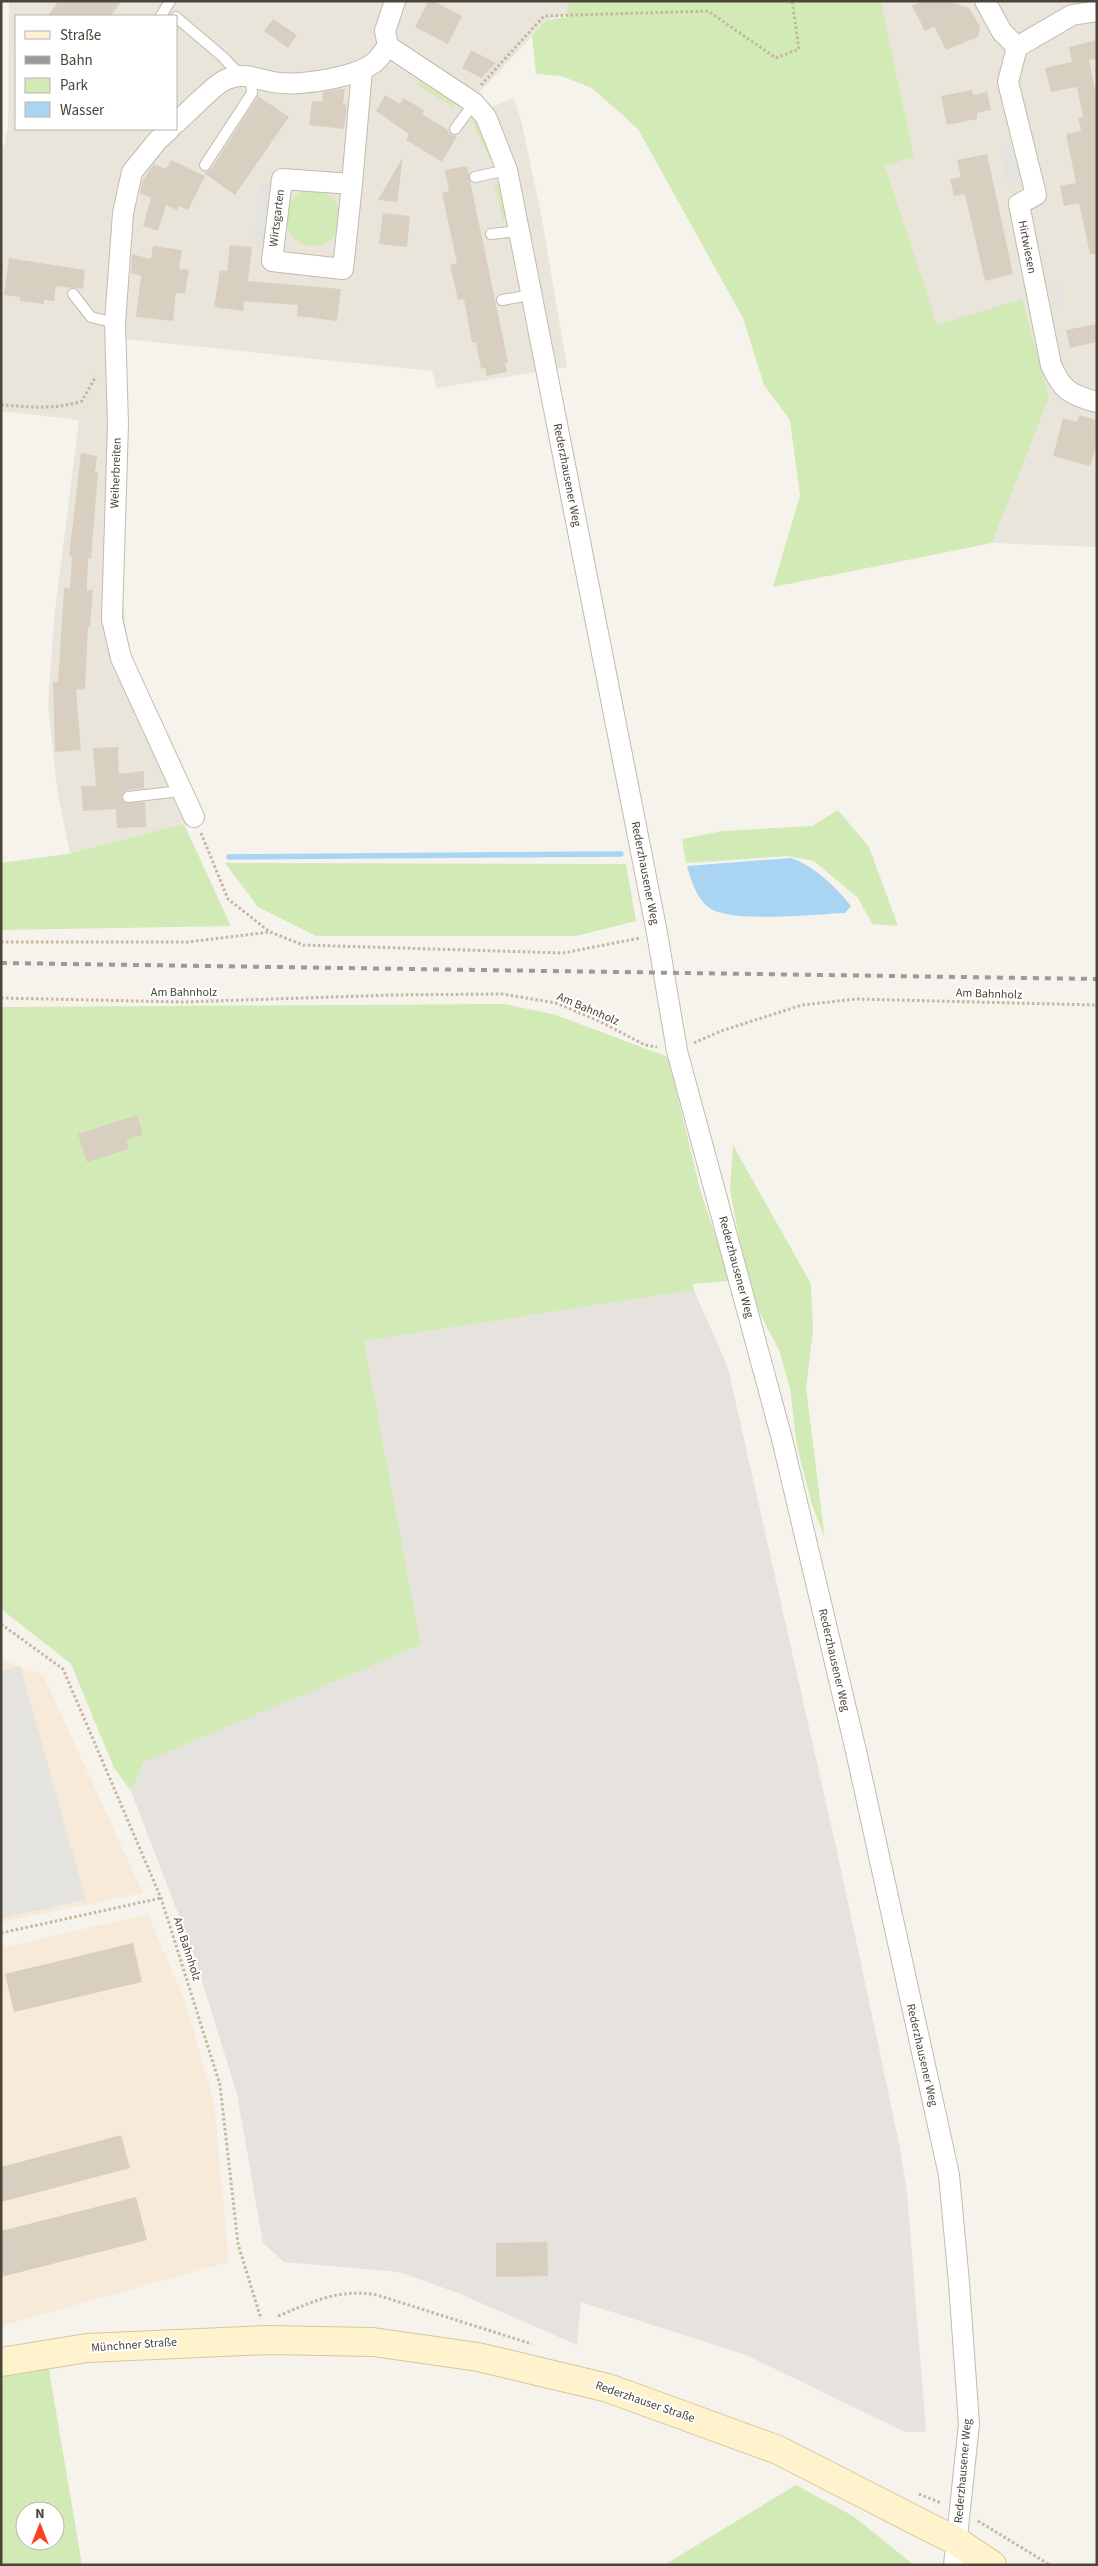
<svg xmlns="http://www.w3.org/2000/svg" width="1098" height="2566" font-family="'Source Sans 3',sans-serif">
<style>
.residential{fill:#eae5da;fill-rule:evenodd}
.commercial{fill:#f7ead8}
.industrial{fill:#e6e2dd}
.green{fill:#d2eab5;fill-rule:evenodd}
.parking{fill:#e5e3e0}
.water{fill:#a9d4f2}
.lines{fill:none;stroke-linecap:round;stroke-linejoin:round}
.stream{stroke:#a9d4f2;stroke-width:5.5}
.building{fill:#d8cfc1}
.lane-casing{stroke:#c2bbae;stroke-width:12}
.street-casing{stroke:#c2bbae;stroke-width:22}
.secondary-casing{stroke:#d6c79b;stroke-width:30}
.path{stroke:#c4b79f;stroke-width:3;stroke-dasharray:2.5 2.5;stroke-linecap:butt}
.lane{stroke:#fff;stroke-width:10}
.street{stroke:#fff;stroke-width:20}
.secondary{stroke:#fff3cd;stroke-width:28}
.rail{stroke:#9a9a9a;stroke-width:4;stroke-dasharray:6 6;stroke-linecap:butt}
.labels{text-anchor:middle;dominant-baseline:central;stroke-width:4;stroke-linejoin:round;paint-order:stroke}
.street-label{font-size:12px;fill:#4b4439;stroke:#fff}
</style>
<rect width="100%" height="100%" fill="#f6f3ec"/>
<path class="residential" d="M9,1H608L547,20L477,95L492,107L514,98L521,120L541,214L567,367L437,388L432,371L126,339L123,598L127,642L137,679L203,820L70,853L58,796L48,705L54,619L79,420L1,411V161L8,128ZM16,16H176V129H16Z
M881,1H1097V547L992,543L1049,398L937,326L885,165L914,155Z"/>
<path class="commercial" d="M1,1659L43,1675L143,1893L1,1922Z
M148,1914L186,2004L214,2102L229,2262L1,2326V1948Z"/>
<path class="industrial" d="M694,1290L728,1368L840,1865L899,2143L907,2192L926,2432H905L746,2355L581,2302L577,2345L458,2293L399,2272L284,2262L263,2243L237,2094L194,1955L131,1791L144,1762L421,1645L364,1341Z"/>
<path class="green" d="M567,1H881L914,156L885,166L937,325L1022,299L1049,398L992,543L773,587L800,496L790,420L764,385L743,318L638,129L592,88L561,76L536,74L532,35L547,20L568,17Z
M420,82L454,102L455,108L416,84Z
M477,120L494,154L491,161L472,122Z
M494,183L501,187L506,216L503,221Z
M285 218a28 28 0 1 1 56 0a28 28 0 1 1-56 0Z
M838,810L869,847L898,926L872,924L858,898L814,861L788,856L686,863L682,839L723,831L812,826Z
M184,824L231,926L1,930V863L67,854Z
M225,863L626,864L636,921L576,936H316L258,907Z
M504,1004L556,1015L668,1057L701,1193L731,1281L692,1284L694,1290L364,1341L421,1645L144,1762L131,1791L114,1768L71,1664L1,1609V1007Z
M733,1145L811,1284L813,1330L806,1388L825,1539L812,1505L797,1446L790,1388L779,1350L759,1312L741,1247L730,1190Z
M48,2364L82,2565H1V2372ZM25,2511H55V2541H25Z
M796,2485L853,2516L914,2565H664Z"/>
<path class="parking" d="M1016,145L1024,183L1007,186L1001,148Z
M260,183L273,185L265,245L253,244Z
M1061,280L1066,305L1055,308L1050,282Z
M20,1666L86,1900L1,1918V1671Z"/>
<path class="water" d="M791,858C814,866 836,887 851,906L845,913C816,914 730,924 708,907C696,897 691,880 687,866Z"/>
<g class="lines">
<path class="stream" d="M229,857L621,854"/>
</g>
<path class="building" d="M58,1H121L111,16H48Z
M428,1H433L462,16L448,44L415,27Z
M922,1H949L969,8L980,26L978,37L946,50L934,26L925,31L912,6Z
M273,19L297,35L288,48L264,31Z
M1097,40V59L1089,60L1097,99V254H1090L1079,203L1064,206L1060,186L1076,183L1066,134L1081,131L1078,118L1083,117L1077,87L1051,92L1045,68L1072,62L1069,47Z
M471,50L496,63L481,78L462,68Z
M340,89H345L343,104L347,105L344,129L309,125L312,101L322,102L323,92Z
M972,90L973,95L987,92L991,110L977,113V119L947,125L941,96Z
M385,95L400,104L403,98L424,110L422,114L445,128L451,135L457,136L442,162L406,140L409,134L376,111Z
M258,96L289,117L235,195L204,173L211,169Z
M987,154L1013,274L985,281L965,194L954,196L950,179L961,177L957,160Z
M403,157L397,202L378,200Z
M171,160L205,176L188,210L179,206L177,210L166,205L158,231L143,226L151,198L140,193L142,182L154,164L166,169Z
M467,166L508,362L505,363L507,372L487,376L485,368L481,369L476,342L472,343L464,299L458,300L450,265L457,263L442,193L449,191L445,170Z
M383,213L410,216L407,247L379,244Z
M230,245L252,247L248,281L341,289L337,321L297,316L298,305L244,301L243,311L214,307L220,270L227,271Z
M153,246L182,250L179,269L189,270L185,294L176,293L173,321L136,317L141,276L131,273L132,254L151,259Z
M9,258L85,270L83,289L56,286L54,301L44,300V304L20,301V297L4,295Z
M1097,324V342L1070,348L1066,330Z
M1079,415L1097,420V443L1090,466L1053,456L1063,418L1077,422Z
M81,453L97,456L95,472H98L91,559L88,558L87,590H93L90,627H88L85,689L76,690L81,750L55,752L53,682H58L64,588H70L72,557L69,556Z
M118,747L119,774L144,771V788L127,790L121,797L126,803L145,802L146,827L117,828L116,809L83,811L81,786H96L93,748Z
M137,1115L143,1135L126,1140L129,1149L87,1162L78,1134Z
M133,1943L142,1982L14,2012L5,1974Z
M121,2135L130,2168L1,2202V2167Z
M136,2197L147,2240L1,2277V2231Z
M547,2242L548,2276L496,2277V2243Z"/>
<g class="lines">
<defs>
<path id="lane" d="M161,16L170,1
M176,17L223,57L241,76
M455,129L474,103
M205,165L252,93L251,75
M475,177L507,170
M491,234L519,231
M73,294L91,317L115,323
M502,300L531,295
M128,797L181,791"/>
<path id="street" d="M985,1L1002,32L1017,47
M1097,11L1072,15L1017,47L1008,82L1036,195L1019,204L1051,365C1062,390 1070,395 1097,402
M388,46L474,103L486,117L507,170L657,933L677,1051L782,1439L856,1751L949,2175L959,2283L969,2424L954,2565
M176,123C188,113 212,86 225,80C246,70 260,82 281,83C304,85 359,77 376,61C380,57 384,51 388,46L385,31L395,1
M170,129L158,140L132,172L123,213L115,323L118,424L112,619L121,658L194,817
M352,184L343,269L272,261L282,179L352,184L362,70"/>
<path id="secondary" d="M1,2362L87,2348L268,2340L373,2342L478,2357L608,2388L778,2450L956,2541L992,2565"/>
</defs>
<use href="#lane" class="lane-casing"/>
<use href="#street" class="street-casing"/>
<use href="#secondary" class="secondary-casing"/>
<path class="path" d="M481,85L544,16L708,11L776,58L799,49L792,1
M1,405C29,407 55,410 82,401L96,376
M201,833L228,899L270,932L303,945L563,953L640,938
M1,942H188L270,932
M1,998L184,1002L392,995L502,994L556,1003L599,1021L645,1045L657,1047
M694,1043L721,1031L802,1005L856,999L1097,1005
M1,1624L63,1669L161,1898L220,2085L238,2244L261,2319
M1,1933L161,1898
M278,2316C313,2302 338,2288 377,2295L532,2344
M919,2494L941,2503
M978,2521L1050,2565"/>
<use href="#lane" class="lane"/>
<use href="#street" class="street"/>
<use href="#secondary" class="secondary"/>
<path class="rail" d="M1,963L1097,979"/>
</g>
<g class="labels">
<g class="street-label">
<text transform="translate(277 218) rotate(-83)">Wirtsgarten</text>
<text transform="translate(1027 247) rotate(79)">Hirtwiesen</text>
<text transform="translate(116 473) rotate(-88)">Weiherbreiten</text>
<text transform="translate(567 475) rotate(79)">Rederzhausener Weg</text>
<text transform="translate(645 873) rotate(79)">Rederzhausener Weg</text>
<text x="184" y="992">Am Bahnholz</text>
<text transform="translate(989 994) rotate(2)">Am Bahnholz</text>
<text transform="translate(588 1009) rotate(23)">Am Bahnholz</text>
<text transform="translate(736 1267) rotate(75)">Rederzhausener Weg</text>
<text transform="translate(834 1660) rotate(77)">Rederzhausener Weg</text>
<text transform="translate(187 1949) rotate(72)">Am Bahnholz</text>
<text transform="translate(922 2055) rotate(77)">Rederzhausener Weg</text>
<text transform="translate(134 2345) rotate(-4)">Münchner Straße</text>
<text transform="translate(645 2402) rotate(19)">Rederzhauser Straße</text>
<text transform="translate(963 2471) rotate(-85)">Rederzhausener Weg</text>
</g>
</g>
<rect width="1098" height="2566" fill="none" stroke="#4b4439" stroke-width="5"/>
<rect x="15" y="15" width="162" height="115" fill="#ffffff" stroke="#b7b4b0"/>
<rect x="25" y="31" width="25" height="8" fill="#fff3cd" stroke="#b7b4b0"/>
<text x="60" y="40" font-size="15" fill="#4b4439">Straße</text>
<rect x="25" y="56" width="25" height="8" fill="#9a9a9a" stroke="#b7b4b0"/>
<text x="60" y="65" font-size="15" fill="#4b4439">Bahn</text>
<rect x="25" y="78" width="25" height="15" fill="#d2eab5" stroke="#b7b4b0"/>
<text x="60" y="90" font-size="15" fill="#4b4439">Park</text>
<rect x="25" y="102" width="25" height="15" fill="#a9d4f2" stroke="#b7b4b0"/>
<text x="60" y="115" font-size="15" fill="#4b4439">Wasser</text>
<g transform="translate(40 2526)"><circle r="24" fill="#ffffff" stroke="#b7b4b0"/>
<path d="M0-4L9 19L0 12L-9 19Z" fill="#fc3f1d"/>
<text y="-8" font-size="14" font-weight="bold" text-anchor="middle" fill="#4b4439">N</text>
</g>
</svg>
